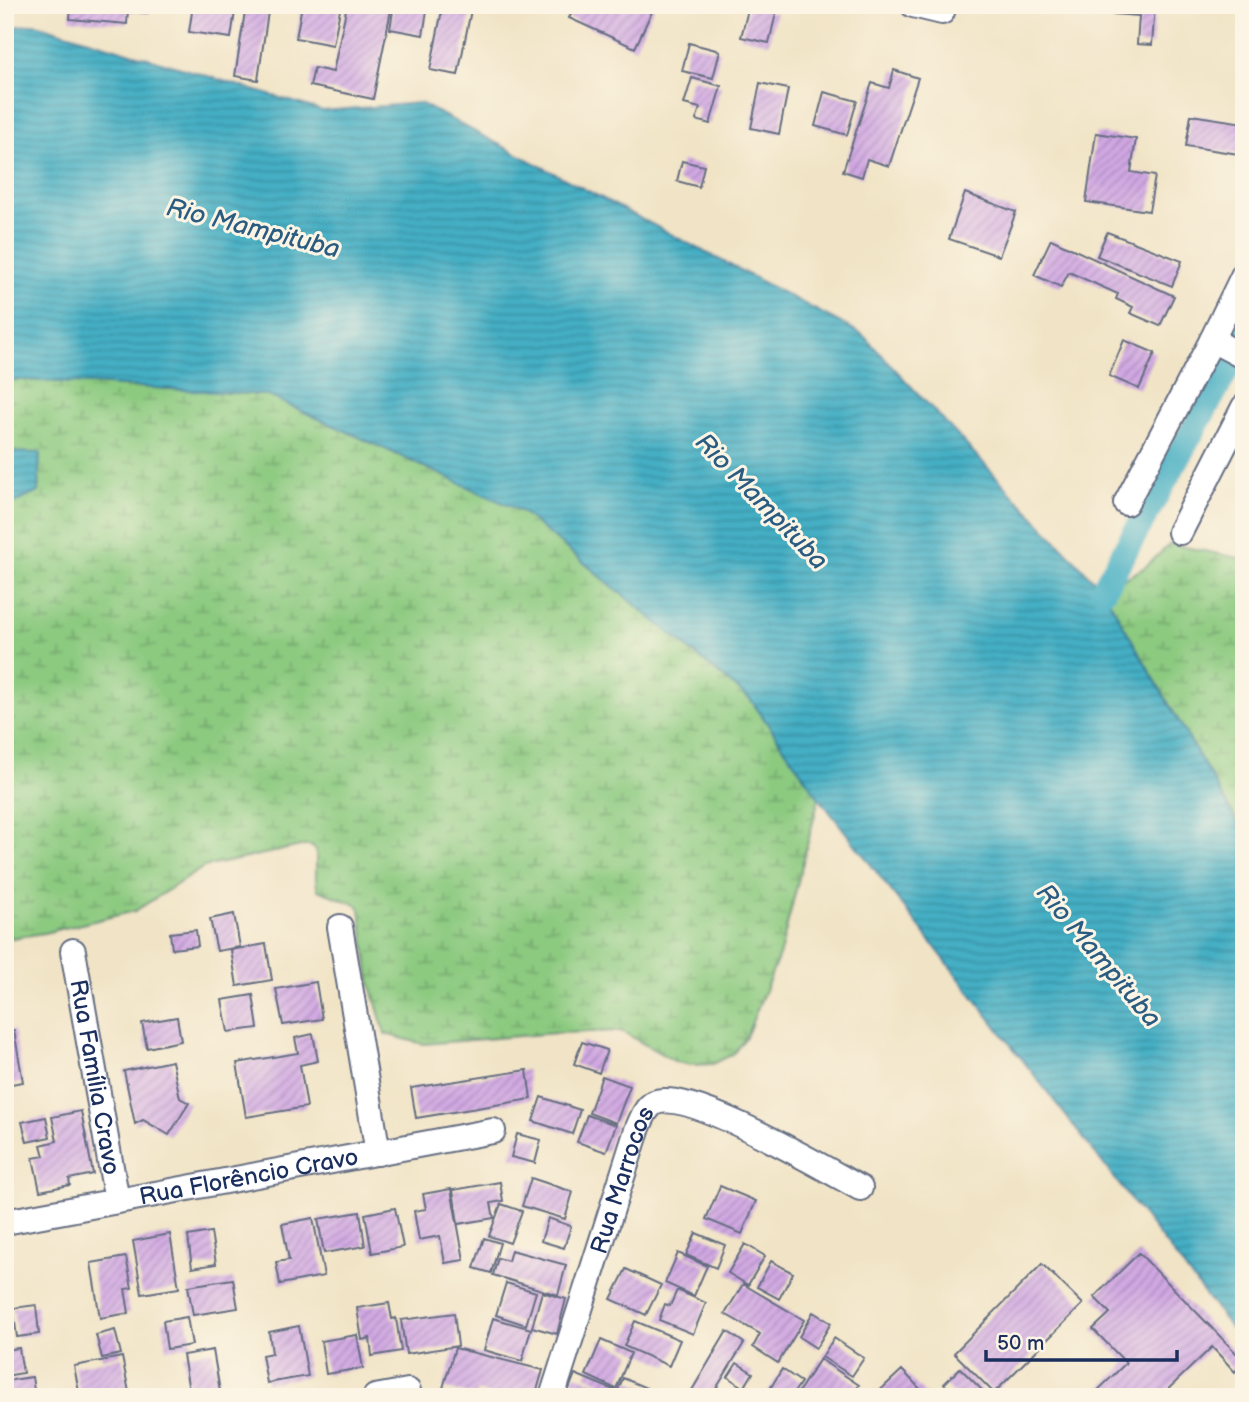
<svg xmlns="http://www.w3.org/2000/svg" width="1249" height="1402" font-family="'Balsamiq Sans',sans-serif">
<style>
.wetland{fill:url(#wetland-marsh);stroke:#547c6f;stroke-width:2}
.water{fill:url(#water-rules);stroke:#306f91;stroke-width:2}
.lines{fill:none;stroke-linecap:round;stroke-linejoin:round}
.canal{stroke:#45afc4;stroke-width:26}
.building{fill:url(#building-hatch)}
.street-casing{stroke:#666e82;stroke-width:28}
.street{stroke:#fff;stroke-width:24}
.labels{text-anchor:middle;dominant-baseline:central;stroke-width:6;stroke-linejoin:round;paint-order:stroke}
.street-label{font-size:24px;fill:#1b2f5e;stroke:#fcf5e5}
.water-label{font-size:26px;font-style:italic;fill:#2a5c82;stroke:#fcf5e5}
</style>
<defs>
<pattern id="wetland-marsh" width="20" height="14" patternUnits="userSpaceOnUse" patternTransform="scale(1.75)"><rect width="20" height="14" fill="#8cca80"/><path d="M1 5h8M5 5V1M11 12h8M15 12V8" fill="none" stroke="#72a46c"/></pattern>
<pattern id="water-rules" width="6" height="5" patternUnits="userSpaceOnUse" patternTransform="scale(1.75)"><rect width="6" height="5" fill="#45afc4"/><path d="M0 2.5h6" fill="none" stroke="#398fa2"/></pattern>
<pattern id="building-hatch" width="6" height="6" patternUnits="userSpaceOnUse" patternTransform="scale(1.75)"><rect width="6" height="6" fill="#d1a8e3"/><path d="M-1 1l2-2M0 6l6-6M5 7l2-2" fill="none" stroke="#a989bb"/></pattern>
</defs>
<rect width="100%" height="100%" fill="#fcf5e5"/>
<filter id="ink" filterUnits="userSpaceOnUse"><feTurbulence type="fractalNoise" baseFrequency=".0143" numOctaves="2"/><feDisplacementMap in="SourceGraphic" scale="14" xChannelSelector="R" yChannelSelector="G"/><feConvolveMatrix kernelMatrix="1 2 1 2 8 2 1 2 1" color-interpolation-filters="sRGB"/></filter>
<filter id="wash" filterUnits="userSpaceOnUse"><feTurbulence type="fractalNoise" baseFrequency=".00686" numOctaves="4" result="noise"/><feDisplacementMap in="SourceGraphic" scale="28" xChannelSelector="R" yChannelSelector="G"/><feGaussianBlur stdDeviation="1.57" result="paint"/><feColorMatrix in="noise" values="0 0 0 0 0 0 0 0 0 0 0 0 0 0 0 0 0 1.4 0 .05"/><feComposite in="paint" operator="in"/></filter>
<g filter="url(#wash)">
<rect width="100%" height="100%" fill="#f1e4c6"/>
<path class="wetland" d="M5,380H28L267,395L521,511L751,700L819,798L780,953L746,1037L733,1054L713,1064L691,1065L676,1062L621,1031L556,1033L423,1044L385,1034L370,982L360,909L357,905L318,890L316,882V850L311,846H301L204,867L135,911L44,933L5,939V507L38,492L40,454L5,452Z
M1170,544L1244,559V834L1103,590L1144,568Z"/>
<path class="water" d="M36,24L323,111L420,103L862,334L1103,590L1244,834V1345L819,798L751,700L521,511L267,395L28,380H5V28Z
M5,452L40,453L38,492L5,507Z"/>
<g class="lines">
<path class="canal" d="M1103,590L1220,382L1244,336"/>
</g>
<g id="blocks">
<path class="building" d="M71,5H149L148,13L128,11L127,24L70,19Z
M193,5H236L231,38L189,32Z
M246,5H269L258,80L235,76Z
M302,5H341L333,45L296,38Z
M347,5H392L373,99L310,86L314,68L333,72Z
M394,5H428L423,35L390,29Z
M443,5H472L458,75L430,70Z
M575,5H655L635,48L569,18Z
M1102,5H1155L1152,45L1137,44L1139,16L1101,13Z
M749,6L776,13L769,43L741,37Z
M689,43L720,51L713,78L682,71Z
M894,70L918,78L889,166L867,159L862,177L843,171L872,83L889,88Z
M692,78L721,86L710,124L696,120L700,108L684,104Z
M760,83L788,89L779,134L751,128Z
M824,92L857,101L847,135L815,126Z
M1191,115L1244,123L1239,154L1186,146Z
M1096,133L1136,139L1131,172L1155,176L1149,211L1086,202Z
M682,161L704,166L699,187L677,181Z
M965,193L1016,212L999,256L949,239Z
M1107,232L1182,261L1172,286L1097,256Z
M1051,239L1174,296L1160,326L1130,313L1133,307L1116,299L1118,294L1069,272L1061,287L1034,275Z
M1124,340L1155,353L1139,389L1109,376Z
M234,914L240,947L217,951L210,919Z
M196,930L198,946L172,949L170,933Z
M266,944L272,980L237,986L231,950Z
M316,982L322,1019L283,1025L276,989Z
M253,995L258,1028L228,1032L222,1000Z
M177,1017L181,1041L147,1048L142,1023Z
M14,1030L23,1082L5,1085V1031Z
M313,1034L318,1061L300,1065L307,1107L246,1117L237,1063L298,1053L295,1038Z
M582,1042L607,1050L599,1073L574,1064Z
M172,1061L180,1098L189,1103L169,1135L143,1120L135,1124L124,1071Z
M527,1070L531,1099L416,1118L411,1088Z
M602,1076L630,1086L616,1123L589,1113Z
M541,1097L580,1110L572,1134L533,1121Z
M81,1111L93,1174L69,1179L70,1185L40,1191L33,1158L44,1156L41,1145L57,1141L52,1117Z
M587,1115L616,1125L606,1152L577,1142Z
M46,1117L50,1137L27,1142L22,1122Z
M517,1134L541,1140L535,1163L511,1157Z
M531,1178L573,1192L565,1219L522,1206Z
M500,1182L503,1201L491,1203L494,1218L458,1224L453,1190Z
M720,1186L756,1201L742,1234L706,1219Z
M451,1189L464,1260L445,1263L440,1236L419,1240L414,1211L426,1209L423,1194Z
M501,1204L522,1211L510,1243L489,1236Z
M395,1208L403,1247L372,1253L365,1214Z
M360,1212L365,1246L324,1253L318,1219Z
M313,1218L324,1276L280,1284L276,1262L289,1260L282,1224Z
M548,1218L571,1226L564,1248L541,1241Z
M211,1232L216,1264L192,1268L188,1236Z
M696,1233L725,1245L716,1268L686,1255Z
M170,1234L179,1288L142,1294L133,1241Z
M484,1238L500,1243L491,1273L474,1268Z
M745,1244L765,1256L748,1285L728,1273Z
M511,1250L566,1265L558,1295L493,1275L498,1258L508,1261Z
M678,1253L707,1266L694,1296L665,1283Z
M1139,1253L1244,1361L1235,1372L1212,1347L1160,1397H1091L1126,1363L1093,1329L1110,1313L1094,1297Z
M126,1257L132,1288L125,1289L129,1313L100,1318L91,1263Z
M771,1261L793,1273L779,1299L757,1287Z
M1042,1264L1083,1304L994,1393L954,1353Z
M626,1269L661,1285L646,1315L611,1299Z
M233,1279L238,1308L193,1315L188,1286Z
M506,1283L536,1292L526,1325L496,1315Z
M743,1284L804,1320L778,1363L753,1347L760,1334L725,1314Z
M677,1290L706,1303L693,1334L659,1320L665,1304L670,1306Z
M542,1292L566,1299L557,1334L532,1327Z
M389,1303L392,1319L396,1318L401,1351L372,1356L370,1338L362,1340L357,1308Z
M36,1305L39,1334L17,1337L13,1308Z
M813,1312L831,1323L816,1348L799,1337Z
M454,1313L458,1346L406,1354L401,1320Z
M187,1317L192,1345L167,1349L163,1321Z
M493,1318L531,1329L522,1361L484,1350Z
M635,1321L680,1340L669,1366L624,1346Z
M299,1326L308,1376L267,1383L262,1355L272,1353L269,1332Z
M115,1330L121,1354L102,1358L96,1335Z
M727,1331L744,1343L711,1397H688Z
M357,1335L363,1368L326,1374L321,1341Z
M834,1338L864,1358L852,1376L822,1357Z
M601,1340L631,1353L616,1389L586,1375Z
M19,1348L23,1373L5,1376V1350Z
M455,1348L543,1370L535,1397H496L477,1391L475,1396L443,1388Z
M213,1350L221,1397H190L183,1355Z
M122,1357L130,1397H80L74,1366Z
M820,1359L859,1385L851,1397H795Z
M737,1363L753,1373L744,1388L728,1377Z
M960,1368L989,1397H956L944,1384Z
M782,1369L801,1382L791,1397H765Z
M902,1370L926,1395L925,1397H873Z
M575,1374L616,1391L613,1397H566Z
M32,1377L35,1397H7L5,1381Z
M623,1378L651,1390L648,1397H615Z"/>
</g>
</g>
<g filter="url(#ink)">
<use href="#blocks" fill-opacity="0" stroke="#666e82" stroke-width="2"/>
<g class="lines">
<defs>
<g id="street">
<path d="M913,5L942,12L944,5"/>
<path d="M1212,340L1244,357"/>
<path d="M1126,503L1212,340L1244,274"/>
<path d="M1180,532L1244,407"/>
<path d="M340,927L378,1153"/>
<path id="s1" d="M73,951L117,1201"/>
<path id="s2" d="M5,1222L493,1131"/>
<path d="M375,1397L408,1391"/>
<path id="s3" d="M552,1397L637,1130C641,1121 645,1108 654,1103C687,1087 825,1169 860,1188"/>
</g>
</defs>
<use href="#street" class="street-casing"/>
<use href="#street" class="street"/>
</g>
</g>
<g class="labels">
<g class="street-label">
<text stroke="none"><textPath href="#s1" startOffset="128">Rua Família Cravo</textPath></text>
<text stroke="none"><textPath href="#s2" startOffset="248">Rua Florêncio Cravo</textPath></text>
<text stroke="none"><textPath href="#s3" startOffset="228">Rua Marrocos</textPath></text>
</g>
<g class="water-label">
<text transform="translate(253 229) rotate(14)">Rio Mampituba</text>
<text transform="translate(761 502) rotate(46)">Rio Mampituba</text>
<text transform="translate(1098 956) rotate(50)">Rio Mampituba</text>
</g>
</g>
<rect width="1249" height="1402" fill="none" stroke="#fcf5e5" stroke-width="28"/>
<path d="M986 1350v10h191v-10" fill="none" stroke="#1b2f5e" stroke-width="3.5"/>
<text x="997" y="1350" font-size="21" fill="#1b2f5e" stroke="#fcf5e5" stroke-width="5" paint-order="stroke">50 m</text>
</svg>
